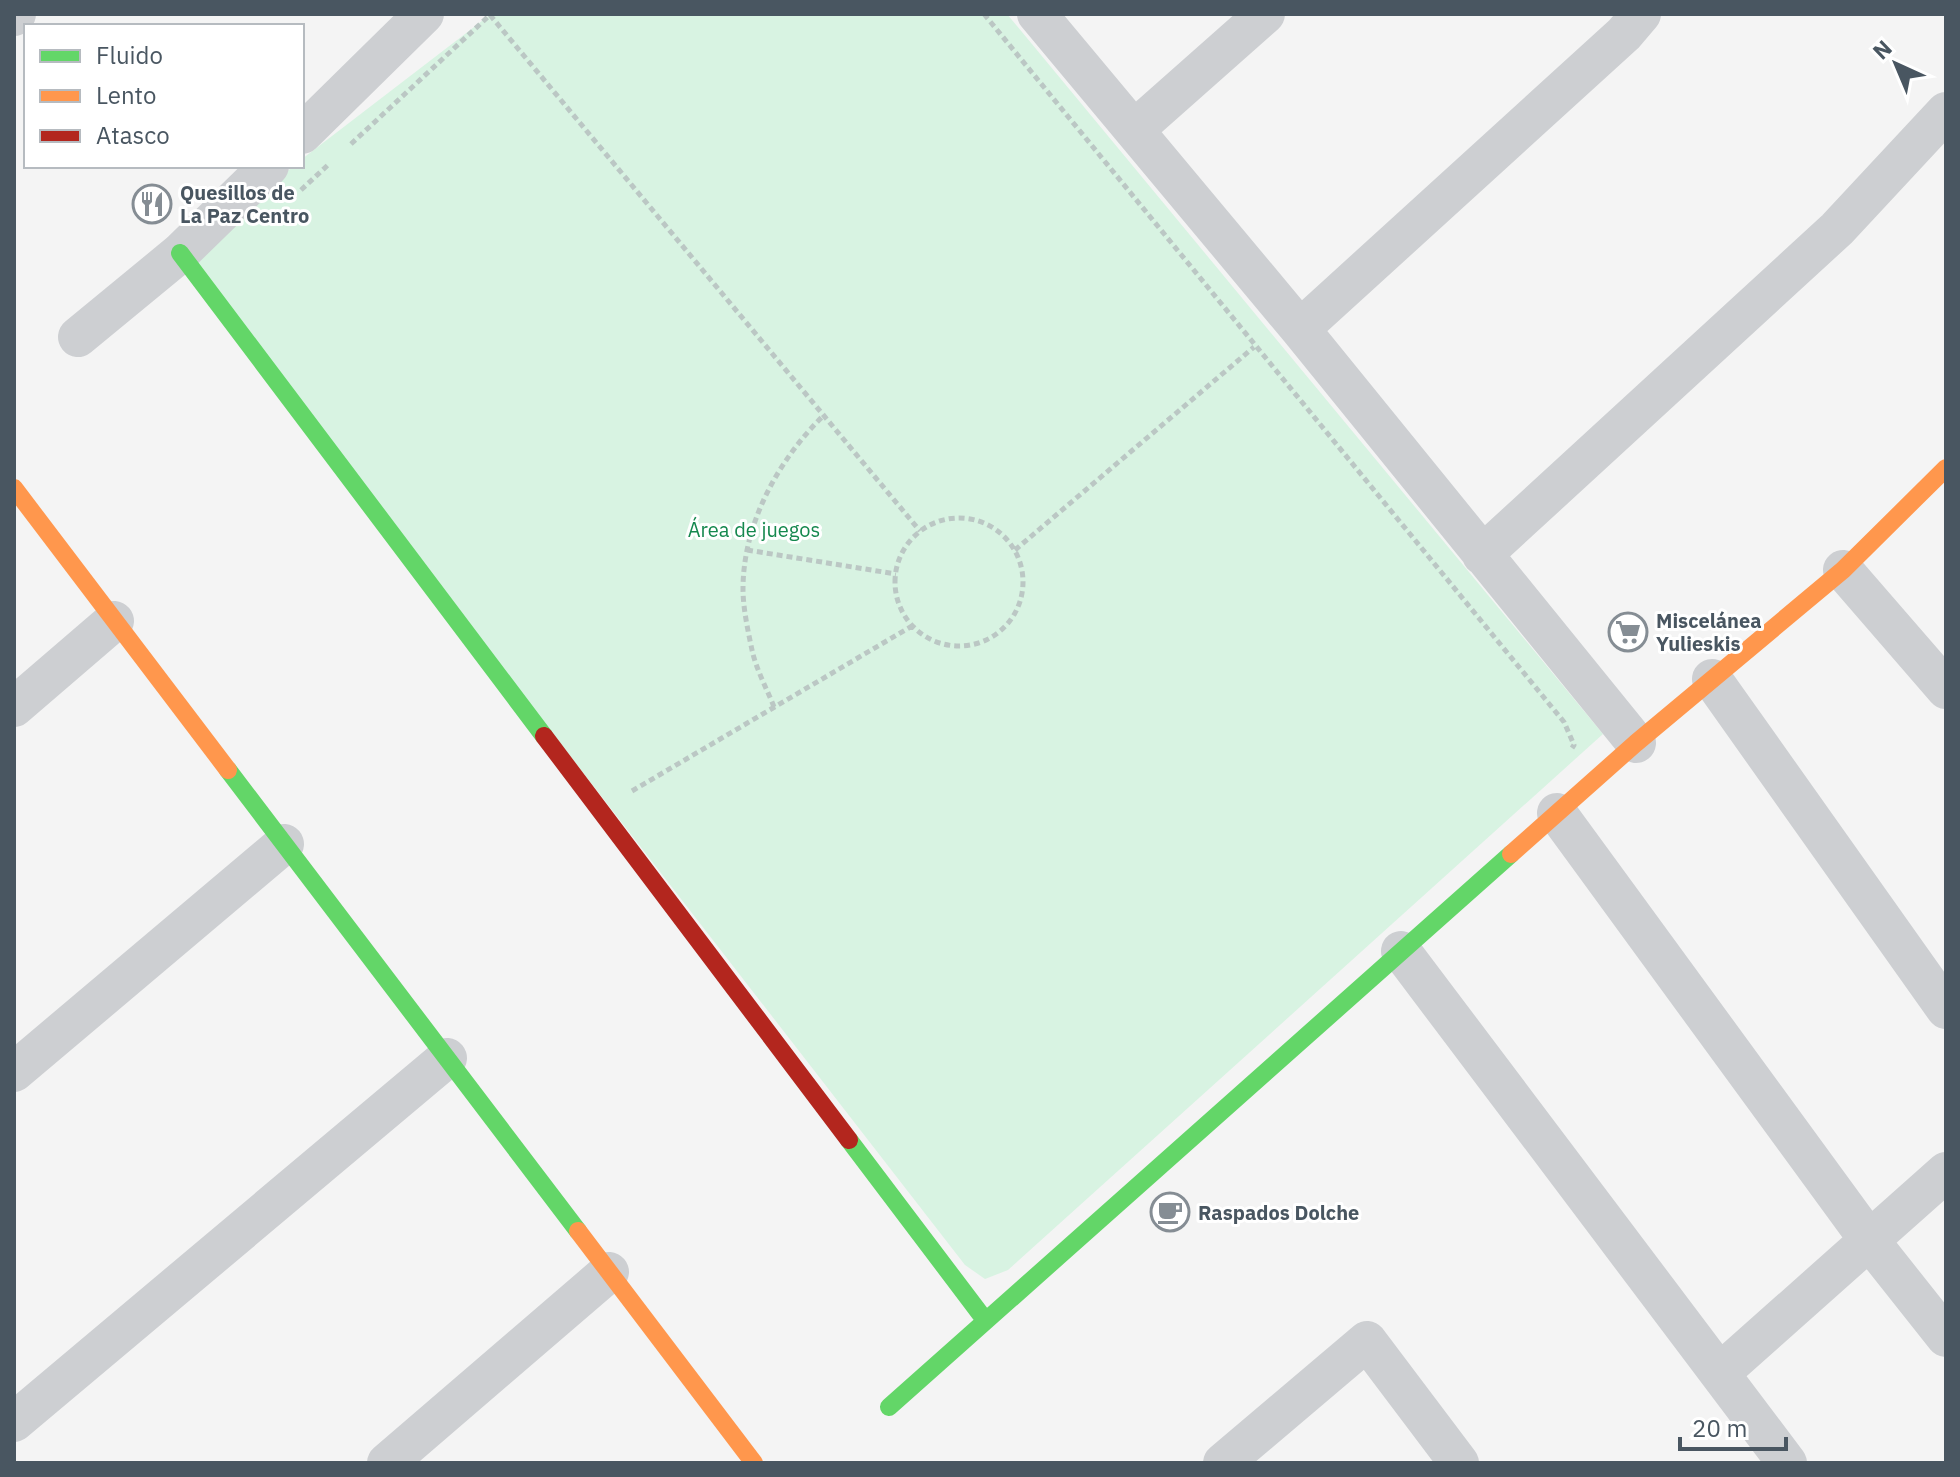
<svg xmlns="http://www.w3.org/2000/svg" width="1960" height="1477" font-family="'IBM Plex Sans',sans-serif">
<style>
.green{fill:#d8f3e2}
.lines{fill:none;stroke-linecap:round;stroke-linejoin:round}
.path{stroke:#bbc7c4;stroke-width:5;stroke-dasharray:6 4;stroke-linecap:butt}
.street{stroke:#cdcfd2;stroke-width:40}
.fast{stroke:#63d668;stroke-width:18}
.slow{stroke:#ff974d;stroke-width:18}
.jam{stroke:#b3261e;stroke-width:18}
.labels{text-anchor:middle;dominant-baseline:central;stroke-width:6;stroke-linejoin:round;paint-order:stroke}
.poi-label{font-size:20px;font-weight:bold;fill:#495661;stroke:#fff;text-anchor:start}
.park-label{font-size:20px;fill:#15884e;stroke:#fff}
</style>
<rect width="100%" height="100%" fill="#f4f4f4"/>
<path class="green" d="M491,14H1007L1603,734L1008,1270L985,1279L965,1265L180,253L294,166H302V159Z"/>
<g class="lines">
<path class="path" d="M984,14L1564,722L1574,745L1572,748
M490,15L920,531
M351,144L491,14
M301,190L329,164
M895 582a64 64 0 1 1 128 0a64 64 0 1 1-128 0Z
M747,550L896,574
M1015,550L1254,347
M774,707C767,689 756,669 752,650C748,631 743,608 743,589C743,524 778,460 824,415
M632,791L912,626"/>
<path class="street" d="M1037,14L1300,329L1636,743
M14,16L16,14
M1134,130L1265,14
M302,134L424,14
M1300,329L1624,34L1641,14
M78,337L180,253L269,166
M1482,555L1837,229L1946,112
M1843,570L1946,689
M1712,679L1946,1009
M14,707L114,621
M1557,813L1869,1240L1946,1337
M1401,951L1787,1463
M14,1072L284,844
M1720,1373L1946,1172
M14,1422L447,1058
M387,1463L609,1272
M1223,1463L1367,1341L1459,1463"/>
<path class="fast" d="M180,253L544,736
M228,770L578,1231
M849,1140L985,1320
M889,1407L1511,854"/>
<path class="slow" d="M14,488L228,770
M1511,854L1636,743L1843,570L1946,468
M578,1231L754,1463"/>
<path class="jam" d="M544,736L849,1140"/>
</g>
<defs>
<symbol id="restaurant-ring" viewBox="-11 -11 22 22"><circle r="9.5" fill="#fff" stroke="#858d94" stroke-width="1.5"/><path d="M-5-6h1v4h1v-4h1v4h1v-4h1v5L-1.5 .5V6h-2V.5L-5-1ZM5-6V6H3V1.5H1.5Q1.5-4 5-6Z" fill="#858d94"/></symbol>
<symbol id="supermarket-ring" viewBox="-11 -11 22 22"><circle r="9.5" fill="#fff" stroke="#858d94" stroke-width="1.5"/><path d="M-6-5.5h2.5l.6 2H6L4.5 2H-2.5L-4.4-4H-6ZM-1.5 3.2a1.3 1.3 0 1 0 .1 0ZM3 3.2a1.3 1.3 0 1 0 .1 0Z" fill="#858d94"/></symbol>
<symbol id="cafe-ring" viewBox="-11 -11 22 22"><circle r="9.5" fill="#fff" stroke="#858d94" stroke-width="1.5"/><path d="M-5.5-4.5H6V0H3Q3 3.5 0 3.5H-2.5Q-5.5 3.5-5.5 0ZM3-3.2v2h1.7v-2ZM-6 4.5H4V6H-6Z" fill="#858d94"/></symbol>
</defs>
<g fill-rule="evenodd">
<use href="#restaurant-ring" x="130" y="182" width="44" height="44"/>
<use href="#supermarket-ring" x="1606" y="610" width="44" height="44"/>
<use href="#cafe-ring" x="1148" y="1190" width="44" height="44"/>
</g>
<g class="labels">
<g class="poi-label">
<text x="180" y="192">Quesillos de<tspan x="180" dy="23">La Paz Centro</tspan></text>
<text x="1656" y="620">Miscelánea<tspan x="1656" dy="23">Yulieskis</tspan></text>
<text x="1198" y="1212">Raspados Dolche</text>
</g>
<g class="park-label">
<text x="754" y="529">Área de juegos</text>
</g>
</g>
<rect width="1960" height="1477" fill="none" stroke="#495661" stroke-width="32"/>
<rect x="24" y="24" width="280" height="144" fill="#ffffff" stroke="#b6bbc0" stroke-width="2"/>
<rect x="40" y="50" width="40" height="12" fill="#63d668" stroke="#b6bbc0" stroke-width="2"/>
<text x="96" y="64" font-size="24" fill="#495661">Fluido</text>
<rect x="40" y="90" width="40" height="12" fill="#ff974d" stroke="#b6bbc0" stroke-width="2"/>
<text x="96" y="104" font-size="24" fill="#495661">Lento</text>
<rect x="40" y="130" width="40" height="12" fill="#b3261e" stroke="#b6bbc0" stroke-width="2"/>
<text x="96" y="144" font-size="24" fill="#495661">Atasco</text>
<g transform="translate(1896 64) rotate(316)" stroke="#ffffff" stroke-width="6" paint-order="stroke">
<path d="M0-6L14 30L0 20L-14 30Z" fill="#495661"/>
<text y="-12" font-size="22" font-weight="bold" text-anchor="middle" fill="#495661">N</text>
</g>
<path d="M1680 1437v12h106v-12" fill="none" stroke="#495661" stroke-width="4"/>
<text x="1692" y="1437" font-size="24" fill="#495661" stroke="#ffffff" stroke-width="6" paint-order="stroke">20 m</text>
</svg>
